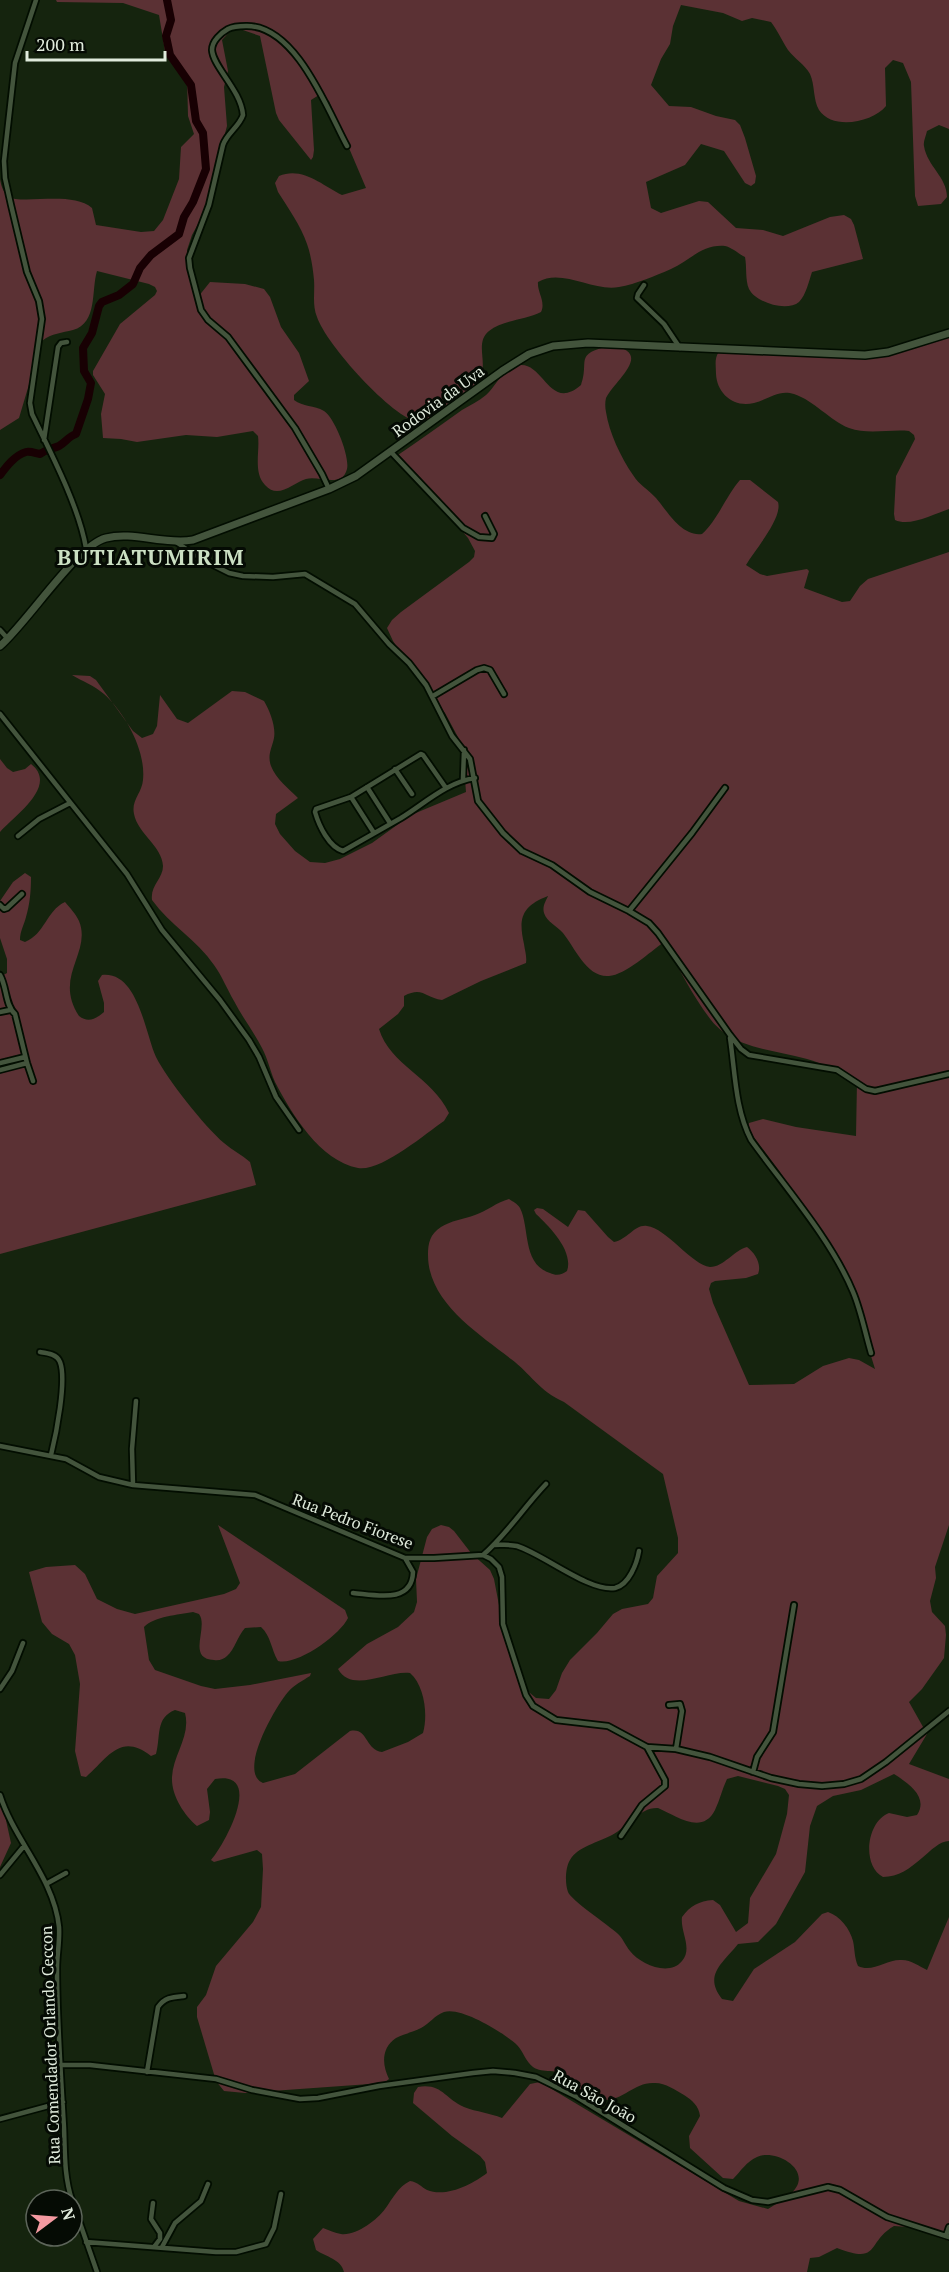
<svg xmlns="http://www.w3.org/2000/svg" width="949" height="2272" font-family="'PT Serif',serif">
<style>
.green{fill:#5b3134;fill-rule:evenodd}
.lines{fill:none;stroke-linecap:round;stroke-linejoin:round}
.river{stroke:#180003;stroke-width:8}
.street-casing{stroke:#020d00;stroke-width:8}
.secondary-casing{stroke:#020d00;stroke-width:10}
.street{stroke:#43543c;stroke-width:4.5}
.secondary{stroke:#43543c;stroke-width:7}
.labels{text-anchor:middle;dominant-baseline:central;stroke-width:6;stroke-linejoin:round;paint-order:stroke}
.street-label{font-size:16px;fill:#e0ebdc;stroke:#050b04}
.district-label{font-size:22px;font-weight:bold;letter-spacing:1.5px;fill:#cbe0c3;stroke:#050b04}
</style>
<rect width="100%" height="100%" fill="#15240e"/>
<path class="green" d="M56,0H949V129L939,125L927,131C926,136 923,142 924,146C927,166 947,177 947,197L941,204L918,206L915,196L911,82L903,63L893,60L885,68L886,106C873,122 833,131 819,110C813,100 815,85 810,74C805,65 795,59 788,50C782,41 778,31 771,22L752,18L742,21L723,13L681,5L673,26L670,44L661,59L651,85L669,106L691,107L716,116L735,120L740,125L745,138L756,176L755,183L751,186L745,183L724,151L701,144L685,165L646,182L651,208L661,213L699,201L708,202L736,228L763,230L783,236L830,217L844,215L851,219L854,225L863,259L812,272C809,281 806,295 799,302C787,312 756,303 749,289C745,280 747,267 745,257C739,254 731,247 725,246C702,244 689,261 671,269C655,276 636,284 619,287C593,292 562,268 538,282C537,292 546,302 541,312C525,320 503,320 489,331C475,342 487,361 481,375C474,393 437,414 420,423C392,418 326,344 317,317C312,305 315,292 314,280C313,269 311,255 307,244C301,226 288,208 278,192L275,183L279,176C302,166 322,185 342,195L366,188L329,101L319,95L311,100L314,150L313,157L311,160L279,120L276,113L260,36L234,27L222,40L228,71L224,87L227,126L204,213L192,235L187,250L188,263L198,297L210,282L245,284L264,289L270,297L281,327L299,353L309,381L294,395V400C303,407 314,405 324,411C335,418 350,457 347,469C342,489 319,475 306,479C293,483 278,500 265,485C253,472 260,452 258,436L253,431L217,437L186,435L137,442L121,439L103,438L101,414L105,394L93,375V371L120,324L155,295L157,291L155,287L149,284L97,271C91,290 98,323 73,330C62,333 52,333 42,341L19,418L0,430V179C1,185 3,192 8,196C20,206 71,190 92,208L96,225L141,232L154,231L163,220L179,179L181,147L194,134L188,116L187,76L165,51L159,15L123,3L57,2Z
M949,333V509C934,514 910,527 895,520L894,514L896,476L915,439L914,435L909,431C890,429 868,435 849,428C829,420 815,401 794,394C779,389 769,399 754,403C734,408 717,394 716,374C716,366 714,358 719,352L877,354Z
M610,346C656,351 614,381 606,398C605,402 605,407 606,412C609,432 621,458 633,475C639,485 649,490 656,498C667,511 682,537 702,534C717,521 726,496 740,480H750L778,502C783,518 754,551 746,565L760,574L767,576L807,569L809,571L804,588L842,602L850,601L860,586L868,579L949,552V1525L935,1567L936,1578L930,1601L932,1612L945,1626L946,1635L944,1658L922,1689L909,1702L927,1734L909,1764L949,1779V1841C931,1841 914,1877 883,1877C861,1865 867,1821 889,1813L907,1817L917,1815C929,1797 908,1783 894,1774L861,1790L833,1796L817,1806L810,1826L805,1872L776,1924L758,1942L738,1944C723,1963 703,1975 722,1999L733,2001L754,1969L795,1942L822,1914L828,1912C840,1916 850,1929 853,1941C855,1950 854,1957 858,1966C872,1973 886,1960 900,1960C910,1959 919,1966 927,1970L949,1917V2241L908,2227L894,2226C866,2242 881,2265 837,2248L819,2257L810,2258L807,2272H344C341,2259 326,2257 316,2250L313,2239L323,2228C329,2230 335,2233 341,2234C356,2236 377,2220 385,2209C393,2198 398,2187 410,2181C418,2182 421,2187 427,2190C446,2198 473,2184 487,2173L485,2162L480,2156L452,2136L413,2103L414,2093L418,2087C442,2083 445,2099 464,2107C477,2112 490,2113 502,2118L530,2084L540,2082L739,2201L768,2209C777,2203 792,2196 797,2186C807,2166 773,2149 757,2157C746,2162 741,2171 733,2179L723,2178L690,2148L689,2136L700,2116C699,2106 692,2100 684,2095C675,2090 666,2083 655,2083C631,2081 619,2109 591,2097C580,2093 576,2082 568,2076C557,2068 543,2074 533,2067C526,2062 523,2051 517,2045C504,2033 461,2006 444,2012C435,2015 429,2024 421,2028C413,2032 404,2034 396,2038C381,2048 382,2065 389,2079L384,2083L245,2093L224,2091L216,2081L197,2017V2007L206,1995L216,1966L253,1922L261,1907L263,1869L262,1854L257,1850L214,1862L211,1860C225,1844 265,1770 215,1779L207,1789L210,1812L209,1820L197,1826C184,1815 171,1795 172,1777C173,1755 191,1736 185,1713L175,1710C155,1718 161,1736 156,1754L151,1756C120,1732 108,1758 86,1777L81,1776L75,1751L80,1684L75,1655L69,1644L52,1634L42,1622L29,1572L46,1567L75,1565L85,1574L97,1599L117,1609L135,1614L224,1594L236,1589L240,1583L218,1525L345,1610L348,1618C340,1635 297,1666 278,1661C271,1649 271,1636 261,1627L245,1628C237,1637 235,1649 227,1656C224,1659 219,1661 214,1660C186,1659 209,1627 199,1614L193,1612C178,1615 155,1616 144,1627L149,1660L155,1670L201,1686L215,1689L250,1685L311,1673L310,1676C302,1681 294,1685 288,1692C276,1706 237,1772 263,1783L295,1774L350,1731C368,1727 365,1750 382,1752L408,1742L423,1733C428,1716 425,1686 410,1673C388,1670 352,1694 338,1669L367,1644L398,1627L414,1612L417,1602L416,1579L427,1537L432,1529L441,1525L449,1527L454,1531L471,1553L490,1570L494,1579L503,1626L525,1689L536,1698L549,1699L556,1690L562,1673L570,1660L597,1633L613,1614L622,1609L648,1604L653,1598L657,1576L678,1553V1538L663,1474L564,1402C539,1391 531,1374 511,1359C478,1333 428,1302 428,1255C428,1243 430,1234 441,1227C450,1221 464,1219 475,1215C487,1211 497,1202 509,1199C513,1202 517,1203 520,1208C530,1228 522,1264 550,1273C556,1276 562,1275 567,1271C574,1251 549,1226 536,1214L534,1210L537,1208L543,1209L568,1227L578,1210L585,1211L608,1237L614,1242C627,1240 635,1224 647,1226C666,1228 692,1265 710,1267C724,1267 734,1250 747,1247C755,1253 762,1264 758,1274L746,1278L715,1281L711,1283L709,1289L713,1303L749,1385L794,1384L823,1366L849,1358L859,1360L875,1369L847,1278L836,1264L780,1172L753,1136L748,1127L749,1123L763,1119L796,1127L856,1136L857,1081C841,1073 825,1064 807,1059C774,1049 735,1050 711,1020C693,997 679,968 664,942C650,952 625,975 609,976C587,978 575,948 563,933C557,926 547,922 544,913C542,906 546,901 548,896C522,906 518,918 524,944C525,951 527,957 526,963L481,981L442,1000C425,998 423,986 404,996V1006L398,1014L379,1029C390,1065 432,1077 449,1113L444,1121C425,1134 381,1172 358,1168C320,1161 291,1113 275,1082C270,1071 268,1059 262,1048C254,1032 242,1017 234,1001C227,989 222,976 214,965C197,940 170,925 152,900C150,885 163,879 163,866C162,846 138,834 134,814C131,800 142,793 143,780C146,750 125,713 104,694C95,686 82,681 72,675L90,676L96,680L133,731L142,738L153,734L157,726L160,695L177,719L188,723L232,691L245,692L264,701C270,711 276,727 274,738C272,748 267,755 271,766C276,779 289,789 298,798L276,814L275,824L280,834L295,851L310,862L325,863L340,859L372,843L411,815L466,792L463,754L459,739L445,713L425,690L393,641L387,628L392,620L401,612L469,562L474,557L475,551L468,538L398,455C420,440 441,425 462,410C470,405 479,401 486,395C496,386 504,366 520,365C544,363 550,412 581,385C590,361 573,354 610,346ZM738,1776L778,1786L785,1789L789,1795L787,1814L776,1854L750,1898L748,1923L736,1932L720,1905L713,1900C699,1901 690,1906 682,1917C680,1932 693,1948 682,1961C669,1977 640,1964 630,1951C625,1945 623,1938 617,1933C608,1925 571,1900 568,1892C565,1884 565,1868 570,1860C577,1847 599,1842 612,1835C627,1827 640,1807 658,1808C675,1815 702,1836 715,1810C720,1800 722,1789 727,1779Z
M0,759L7,768L13,772L25,769L31,764C59,786 14,816 0,832Z
M25,873L31,877C31,890 30,904 26,917C24,925 20,931 20,940L25,942C45,934 46,911 65,902C70,908 76,914 79,921C92,953 53,976 79,1016C88,1023 96,1019 104,1012V1003L98,981L102,975C138,971 145,1033 156,1057C167,1079 205,1127 224,1143C232,1150 242,1155 250,1162L256,1185L0,1254V977L7,973V959L0,938V901L13,882Z
M0,1793L11,1843L0,1867Z"/>
<g class="lines">
<path class="river" d="M0,475C6,467 15,455 26,452C30,451 35,453 40,454C47,449 52,449 59,446C66,442 69,436 76,434L88,399L91,383L84,371L83,348L92,333L99,306L102,302L119,295L133,284L140,268L151,255L179,234L184,217L193,202L206,169L203,133L196,121L191,85L170,55L166,36L171,20L167,0"/>
<defs>
<path id="street" d="M36,0L15,63L4,161L5,178L11,205L27,272L39,301L42,319L30,403L32,414C51,453 79,507 86,548
M644,285L638,294L637,298L664,324L680,348
M44,440L58,347L61,343L67,342
M391,452L463,528L479,537L492,538L494,534L485,516
M329,489L322,474L295,428L228,337L208,320L201,310L190,268L189,258L209,205L223,145C227,133 239,127 243,115C241,90 213,67 212,50C212,41 221,33 228,29C234,26 240,26 246,26C296,25 327,109 347,146
M176,542L203,560L229,573L243,576L273,577L305,574L355,604L389,644L409,663L426,685L452,736L470,759L478,801L503,833L522,851L552,865L590,892L629,911L649,923L658,933L730,1035L741,1049L749,1055L837,1070L866,1089L875,1091L949,1074
M0,630L8,639
M433,696L477,670L484,668L490,670L504,694
M0,714L127,874L162,930L220,1000L249,1040L259,1057L276,1097L299,1130
M395,769L412,794
M463,779L464,750
M367,787L390,823
M446,788L423,755L421,754L351,797L316,809L315,812C319,826 329,847 343,851C362,840 382,829 401,818C424,804 447,782 475,778
M351,797L374,833
M18,836L39,819L70,803
M0,905L4,909L7,908L22,894
M629,911L692,833L725,788
M0,975C7,987 5,1005 15,1014L27,1063L33,1081
M0,1012L10,1010
M730,1038C735,1071 735,1109 751,1140C784,1186 831,1239 853,1292C861,1311 865,1333 871,1353
M0,1063L25,1057
M0,1070L27,1063
M40,1352C47,1353 57,1354 60,1362C67,1380 56,1435 51,1455
M0,1446L66,1459L99,1477L133,1485L255,1495L405,1558H434L483,1555L491,1559L499,1567L502,1577L503,1624L526,1695L533,1706L556,1720L608,1726L647,1747L676,1749L710,1757L771,1778L799,1784L822,1786L844,1784L861,1779L886,1762L949,1711
M133,1485L132,1449L136,1401
M494,1545C502,1545 509,1544 517,1546C543,1554 589,1592 615,1588C629,1585 637,1563 639,1551
M483,1555C507,1534 524,1507 546,1484
M353,1593C376,1595 412,1604 413,1572L405,1558
M0,1689L12,1671L23,1643
M669,1705L680,1704L682,1711L676,1749
M753,1772L757,1757L773,1732L794,1605
M0,1795C14,1840 54,1878 59,1927C60,1941 57,1955 57,1968C57,2021 61,2075 64,2128C65,2151 64,2177 72,2200
M621,1836L642,1805L665,1786V1780L647,1747
M0,1875L24,1846
M46,1884L66,1873
M61,2065H90L216,2079L252,2090L300,2099L318,2098L379,2086L473,2073L493,2071L515,2073L536,2077L577,2097L724,2188L752,2200L768,2202L828,2187L840,2190L887,2217L949,2237
M147,2072L158,2007C165,1997 173,1997 184,1996
M0,2119L63,2102
M72,2200L97,2272
M153,2203L151,2219L160,2233V2239L154,2247
M946,2236L949,2227
M86,2242L216,2252H236L266,2244L274,2228L281,2194
M162,2247L175,2223L201,2201L208,2184"/>
<path id="secondary" d="M0,646C27,623 77,545 106,538C133,531 164,545 193,540L329,489L356,476L502,371L529,354L553,346L588,343L865,355L888,352L949,333"/>
</defs>
<use href="#street" class="street-casing"/>
<use href="#secondary" class="secondary-casing"/>
<use href="#street" class="street"/>
<use href="#secondary" class="secondary"/>
</g>
<g class="labels">
<g class="street-label">
<text transform="translate(438 401) rotate(-36)">Rodovia da Uva</text>
<text transform="translate(353 1521) rotate(21)">Rua Pedro Fiorese</text>
<text transform="translate(50 2045) rotate(-92)">Rua Comendador Orlando Ceccon</text>
<text transform="translate(595 2096) rotate(29)">Rua São João</text>
</g>
<g class="district-label">
<text x="151" y="556">BUTIATUMIRIM</text>
</g>
</g>
<g transform="translate(54 2218) rotate(74)"><circle r="28" fill="#050b04" stroke="#5d655a" stroke-width="1.5"/>
<path d="M0-4.5L10 22L0 15L-10 22Z" fill="#f49aa1"/>
<text y="-9" font-size="16" font-weight="bold" text-anchor="middle" fill="#e0ebdc">N</text>
</g>
<path d="M27 51v9h138v-9" fill="none" stroke="#e0ebdc" stroke-width="3"/>
<text x="36" y="51" font-size="18" fill="#e0ebdc" stroke="#050b04" stroke-width="4.5" paint-order="stroke">200 m</text>
</svg>
